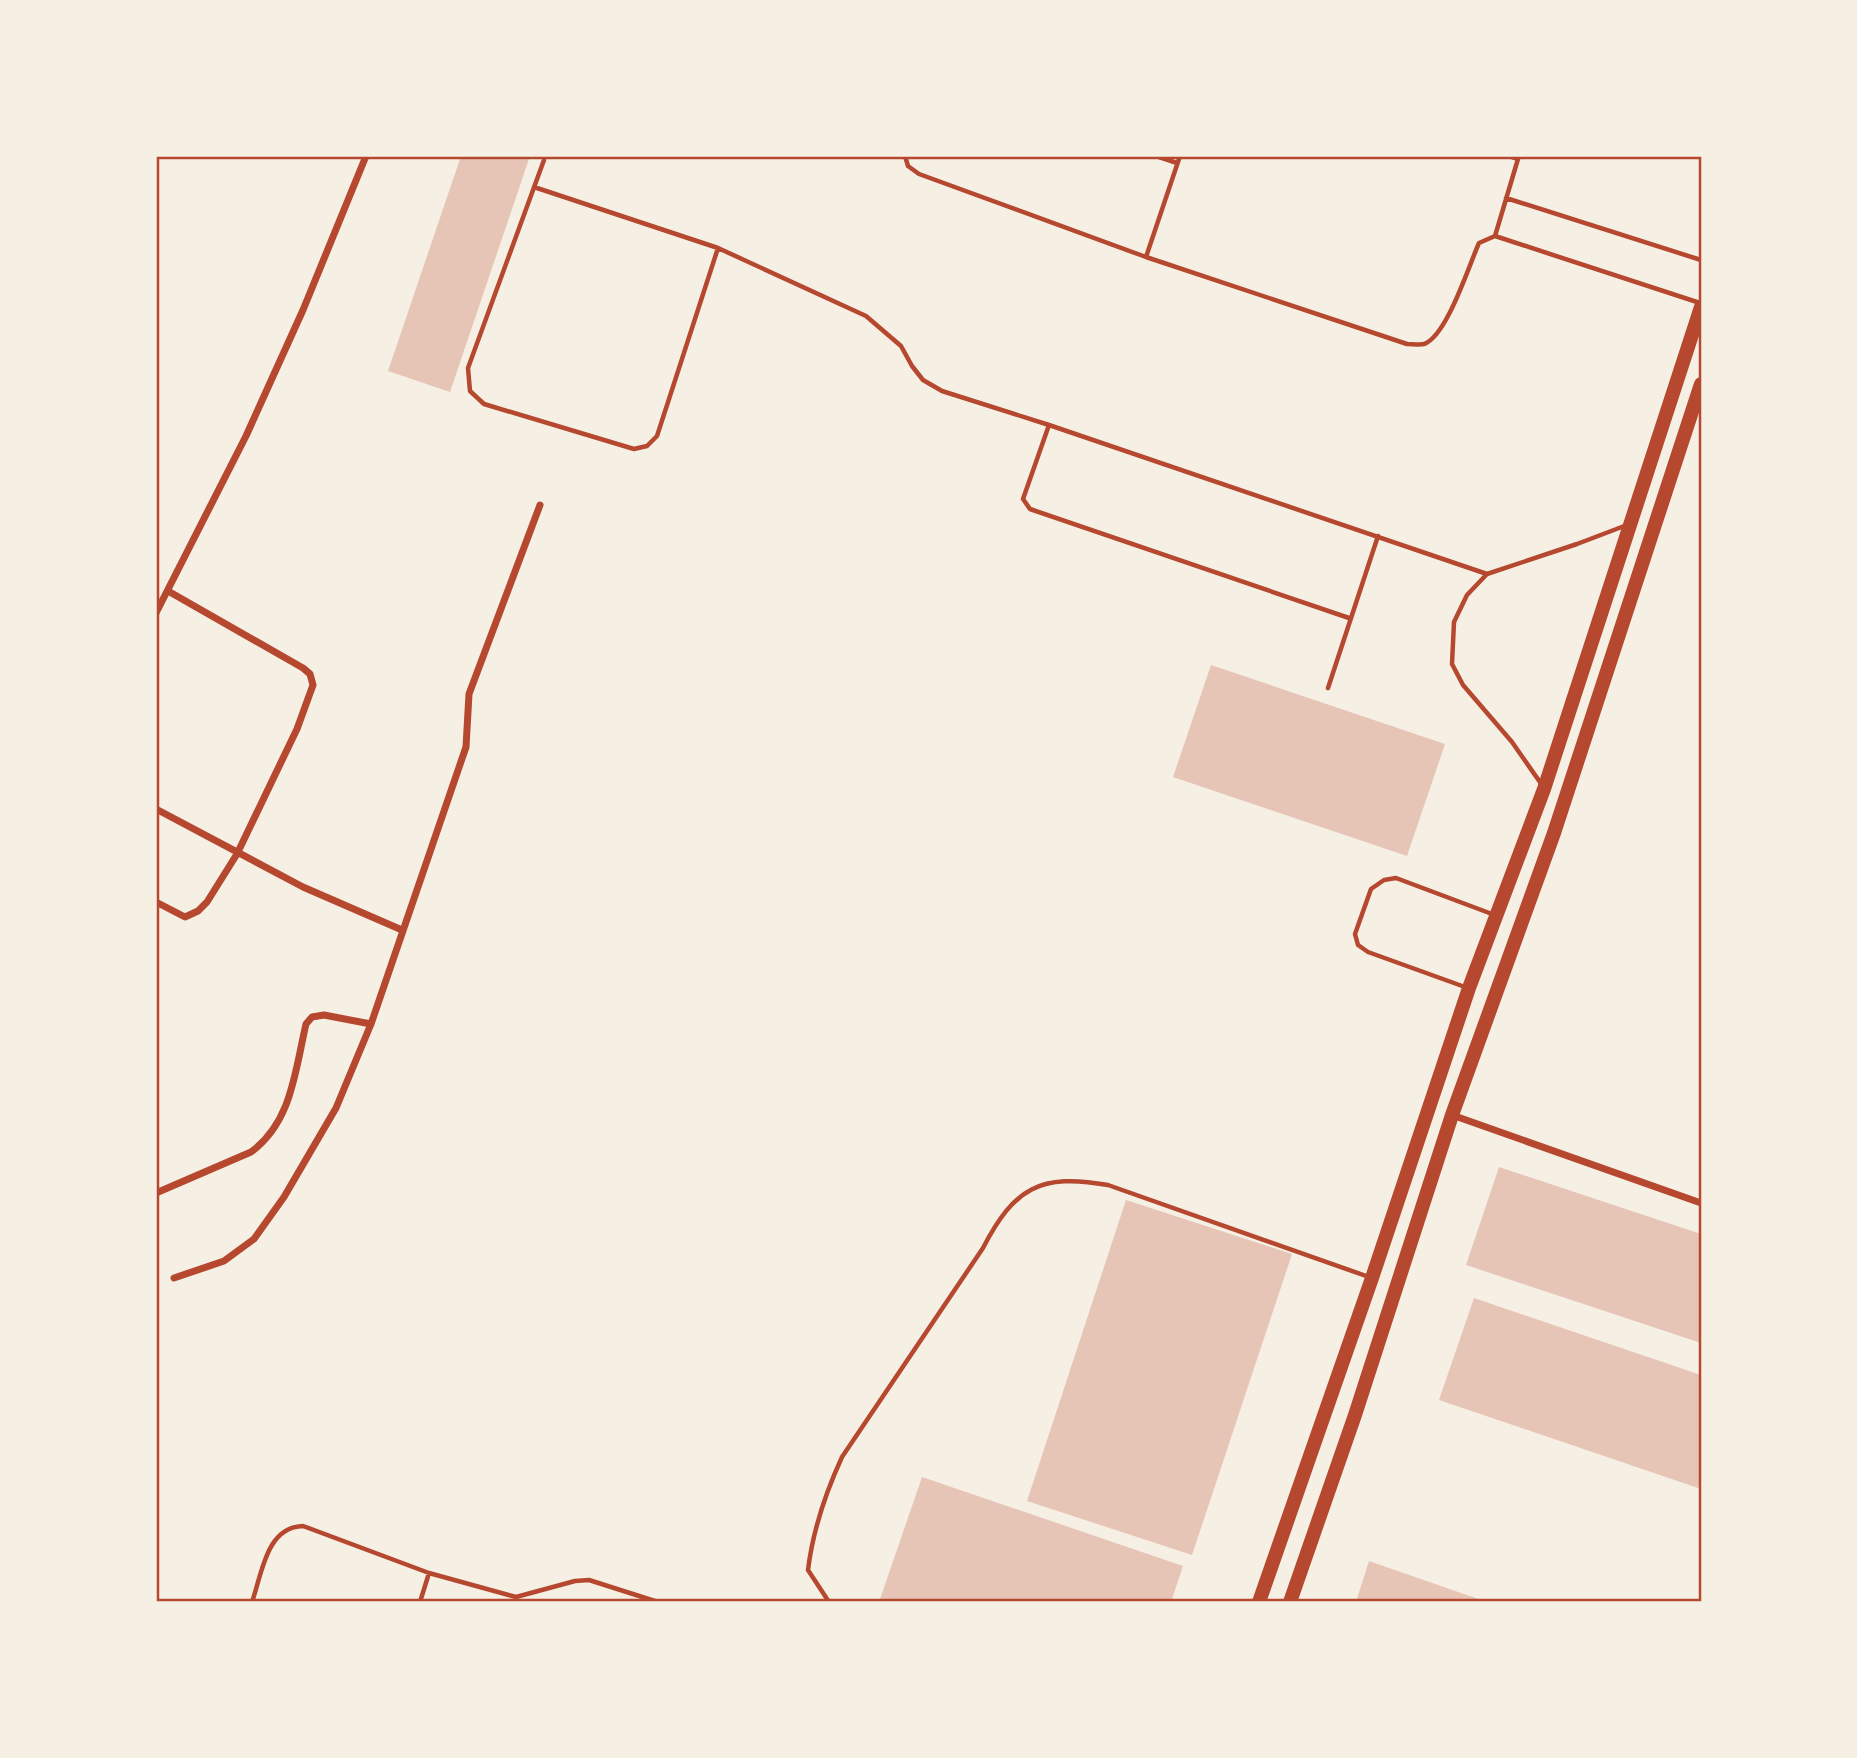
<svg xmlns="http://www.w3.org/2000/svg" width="1857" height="1758" font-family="Overpass,sans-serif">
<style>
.building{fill:#e6c5b7}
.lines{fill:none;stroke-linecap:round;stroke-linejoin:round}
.service{stroke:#b5482f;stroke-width:4.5}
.minor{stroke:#b5482f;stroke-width:7}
.primary{stroke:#b5482f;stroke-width:14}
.neatline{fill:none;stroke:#b5482f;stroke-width:2.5}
</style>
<rect width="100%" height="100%" fill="#f6efe4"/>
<path class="building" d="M461,156H530L450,392L388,371Z
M1211,665L1445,744L1407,856L1173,777Z
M1499,1167L1701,1234V1343L1466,1265Z
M1126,1200L1292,1254L1192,1555L1027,1501Z
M1474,1298L1701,1375V1489L1439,1400Z
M922,1477L1183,1566L1171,1602H879Z
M1369,1561L1487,1602H1356Z"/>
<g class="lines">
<path class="service" d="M905,156L908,166L919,174L1146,257L1407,344C1412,344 1420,345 1424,344C1447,336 1469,265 1479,243L1495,236L1518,159L1509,156
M1156,156L1177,163
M544,160L468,368L470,391L484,404L634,449L647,446L657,436L718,248
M534,187L718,248L866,316L901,346L912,366L923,380L942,391L1049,425L1487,574
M1506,198L1701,260
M1495,236L1700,303
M1146,257L1180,156
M1049,425L1023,499L1030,509L1349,618
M1328,688L1378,536
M1542,785L1512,742L1463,685L1452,664L1454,622L1467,595L1487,574L1577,544L1627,525
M1465,987L1368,952L1358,945L1355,934L1371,889L1384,880L1396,878L1492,914
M252,1602C262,1574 266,1527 303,1526L429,1573L516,1597L575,1581L589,1580L658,1602
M420,1602L429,1573
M829,1602L808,1570C813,1529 825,1494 842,1457L983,1248C1014,1188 1040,1173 1108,1185L1369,1277"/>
<path class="minor" d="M156,613L246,436L303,310L366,156
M156,809L303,887L402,930
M156,902L185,917L198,911L207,902L237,854L297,729L313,685L310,674L303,668L168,591
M1452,1115L1701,1203
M156,1193L251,1152C292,1122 295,1071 306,1024L312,1017L324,1015L371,1024
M174,1278L224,1261L254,1239L284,1197L336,1108L371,1024L466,747L469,694L540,505"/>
<path class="primary" d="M1259,1602L1372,1278L1469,988L1544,789L1701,307
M1290,1602L1355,1415L1452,1115L1554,833L1701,384"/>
</g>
<rect width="1857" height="1758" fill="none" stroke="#f6efe4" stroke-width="315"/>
<rect x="158" y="158" width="1542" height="1442" class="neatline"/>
</svg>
